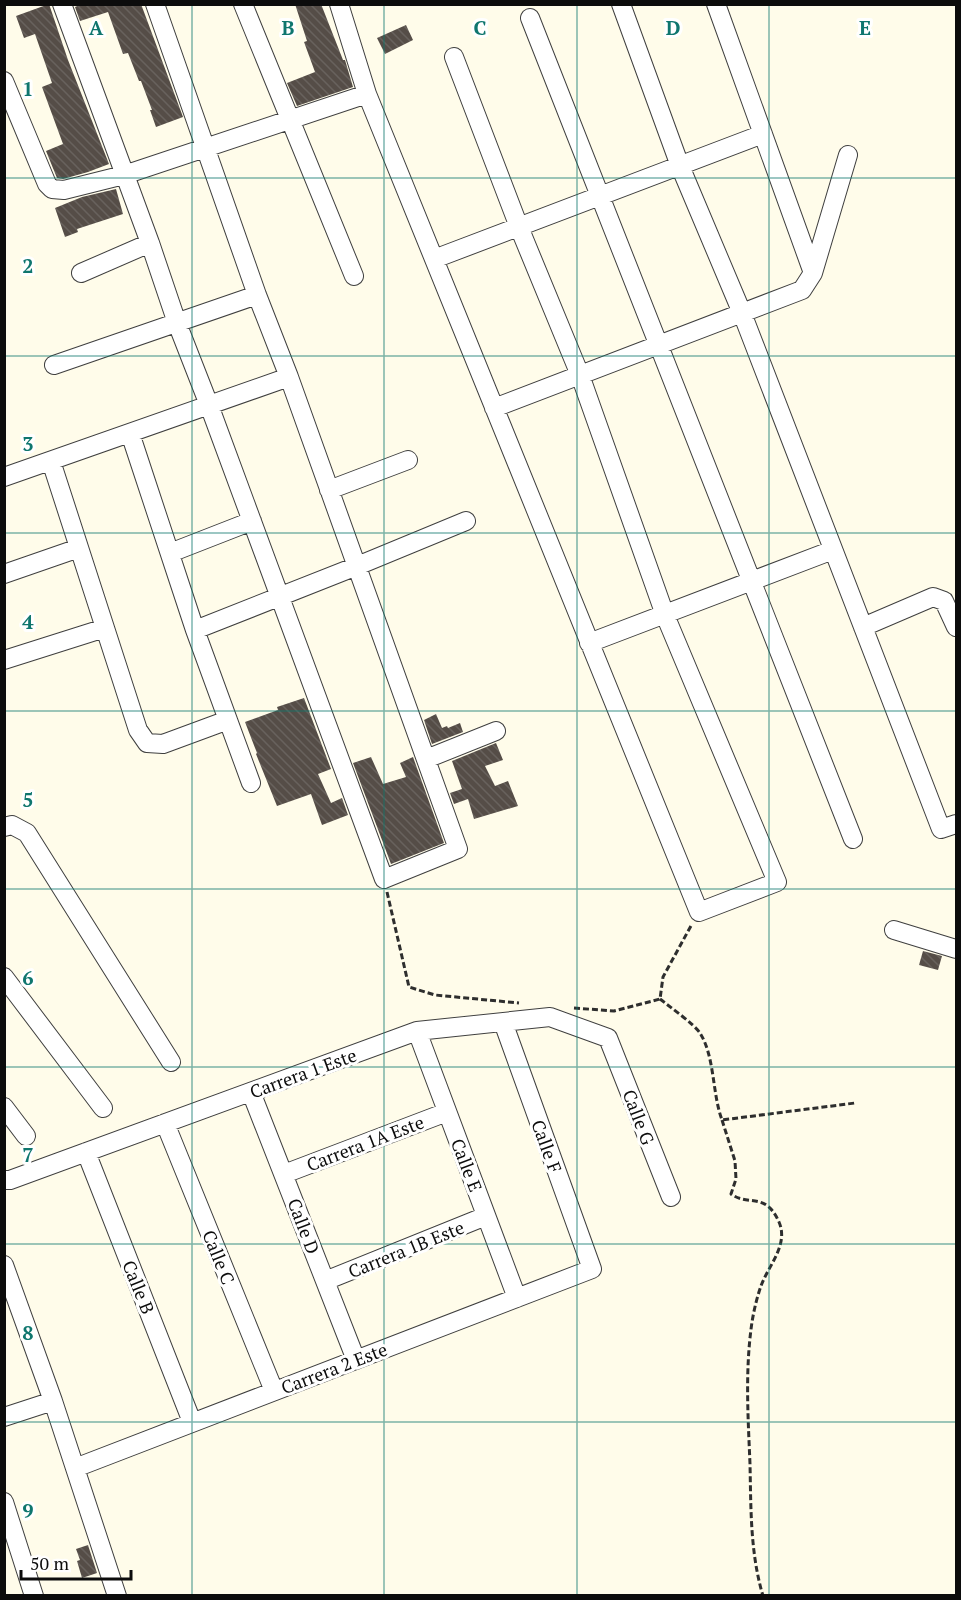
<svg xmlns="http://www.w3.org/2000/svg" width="961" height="1600" font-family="'PT Serif',serif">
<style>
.building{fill:url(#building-back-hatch)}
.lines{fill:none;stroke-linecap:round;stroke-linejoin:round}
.minor-casing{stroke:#3f3f3f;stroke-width:20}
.path{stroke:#2e2e2e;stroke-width:3;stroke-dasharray:6 3;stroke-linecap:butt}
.minor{stroke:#fff;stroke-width:18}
.grid{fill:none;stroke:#0f766e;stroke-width:1.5;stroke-opacity:0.55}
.labels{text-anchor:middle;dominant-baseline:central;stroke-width:6;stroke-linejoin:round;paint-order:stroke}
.street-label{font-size:18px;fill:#0c0c0c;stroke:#fff}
.grid-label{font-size:20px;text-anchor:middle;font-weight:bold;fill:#0f766e;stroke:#fff;stroke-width:6;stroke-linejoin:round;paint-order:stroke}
</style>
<defs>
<pattern id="building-back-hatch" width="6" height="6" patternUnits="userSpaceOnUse" patternTransform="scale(1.5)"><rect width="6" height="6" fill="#554d47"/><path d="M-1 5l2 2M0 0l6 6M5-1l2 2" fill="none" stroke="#68625d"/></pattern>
</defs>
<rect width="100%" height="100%" fill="#fffcea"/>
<path class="building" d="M49,4L68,60L109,164L88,172L63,179L57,178L46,151L63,144L42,87L52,83L35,34L24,38L16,16Z
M82,4H141L183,117L156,127L150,110H152L141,81H139L128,53L123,54L108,12L80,21L75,7Z
M295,4H321L343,60H345L353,87L297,106L287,83L315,72L304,42L307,41Z
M406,25L413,40L385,54L377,38Z
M116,189L123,214L77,229L78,232L65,237L55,208L82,197Z
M304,698L331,769L318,774L331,803L342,798L348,815L322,825L311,794L277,806L256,754L257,753L245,722L278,710L277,707Z
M436,714L442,728L447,726L448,728L460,723L463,732L432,744L424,720Z
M496,743L503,760L485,766L495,786L508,781L518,806L474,819L468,799L454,804L450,793L462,789L452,761Z
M371,757L383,784L406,777L400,763L413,757L444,843L391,864L353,763Z
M923,951L942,956L938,970L919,965Z
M88,1545L97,1573L82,1578L77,1561L80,1560L76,1549Z"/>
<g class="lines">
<defs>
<path id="minor" d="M62,4L150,243L177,323L209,405L384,879L458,849L289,377L257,295L155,4
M243,4L354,276
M339,4L367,94L699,912L777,882L665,615L580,375L519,227L454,57
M621,4L680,166L742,313L941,829L956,824
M716,4L813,273
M530,18L853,839
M4,81L47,184L52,189L64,190L124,175L367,94
M434,259L763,134
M81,273L150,243
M54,365L257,295
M494,408L802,290L813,273L848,155
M130,433L195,630L251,783
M51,461L138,730L147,743L163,744L228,720
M4,477L289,377
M329,490L408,460
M170,553L252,521
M4,574L79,548
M863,627L933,597L944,601L956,627
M195,630L357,566L466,521
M589,643L833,550
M4,660L105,628
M426,759L496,731
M4,827L12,825L27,833L171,1062
M894,930L956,949
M4,977L103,1108
M417,1031L517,1298
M251,1092L356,1360
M4,1107L26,1136
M165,1123L274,1391
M86,1152L192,1422
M284,1174L447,1112
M4,1180H10L417,1031L550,1017L608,1038L671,1197
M4,1265L53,1401L117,1596
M325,1281L486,1216
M4,1417L53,1401
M75,1468L592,1269L503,1022
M4,1502L34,1596"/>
</defs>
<use href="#minor" class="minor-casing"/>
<path class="path" d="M387,892L409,987L435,995L519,1003
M660,999C670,1007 694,1024 700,1033C715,1057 712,1093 722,1120L855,1103
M574,1008L614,1011L660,999L663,977L692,924
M722,1120L735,1161L736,1179L731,1194C749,1207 765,1191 779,1222C789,1245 768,1266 761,1286C757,1297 754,1310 752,1322C745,1369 748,1416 750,1464C751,1508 750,1552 763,1596"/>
<use href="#minor" class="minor"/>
</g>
<path class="grid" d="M192,4V1596M384,4V1596M577,4V1596M769,4V1596M4,178H956M4,356H956M4,533H956M4,711H956M4,889H956M4,1067H956M4,1244H956M4,1422H956"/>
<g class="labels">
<g class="street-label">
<text transform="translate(303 1073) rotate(-20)">Carrera 1 Este</text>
<text transform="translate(639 1117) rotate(69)">Calle G</text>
<text transform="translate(365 1143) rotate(-21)">Carrera 1A Este</text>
<text transform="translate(547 1146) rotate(70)">Calle F</text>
<text transform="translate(467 1165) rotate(69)">Calle E</text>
<text transform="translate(304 1226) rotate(69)">Calle D</text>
<text transform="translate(406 1249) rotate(-22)">Carrera 1B Este</text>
<text transform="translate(219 1257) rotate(68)">Calle C</text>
<text transform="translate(139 1287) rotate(68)">Calle B</text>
<text transform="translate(334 1368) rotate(-21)">Carrera 2 Este</text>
</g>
</g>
<g class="grid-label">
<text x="96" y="35">A</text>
<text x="288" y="35">B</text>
<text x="480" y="35">C</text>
<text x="673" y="35">D</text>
<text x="865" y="35">E</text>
<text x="28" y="96">1</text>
<text x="28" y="273">2</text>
<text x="28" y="451">3</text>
<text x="28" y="629">4</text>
<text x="28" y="807">5</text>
<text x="28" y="985">6</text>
<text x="28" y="1162">7</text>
<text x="28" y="1340">8</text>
<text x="28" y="1518">9</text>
</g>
<rect width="961" height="1600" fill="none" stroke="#0c0c0c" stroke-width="12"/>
<path d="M21 1570v9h110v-9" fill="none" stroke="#0c0c0c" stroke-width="3"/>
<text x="30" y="1570" font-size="18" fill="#0c0c0c" stroke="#ffffff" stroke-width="4.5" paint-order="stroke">50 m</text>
</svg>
